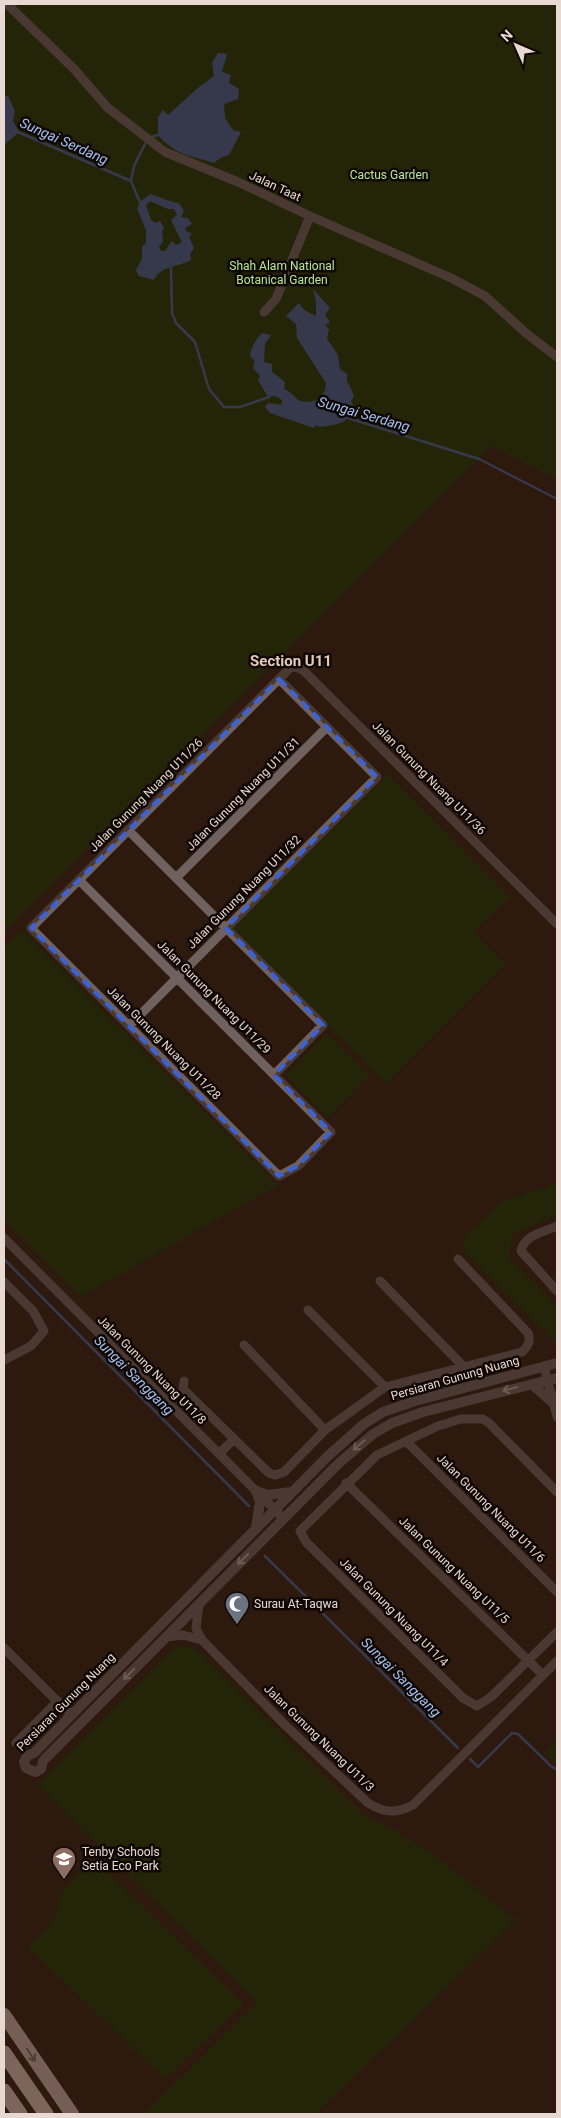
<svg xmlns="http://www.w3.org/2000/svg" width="561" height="2118" font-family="Roboto,sans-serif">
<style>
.green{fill:#193400}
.water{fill:#416097;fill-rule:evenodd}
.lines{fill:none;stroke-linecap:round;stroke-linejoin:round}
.stream{stroke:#416097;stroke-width:2.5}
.minor{stroke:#6e615f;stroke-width:9}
.tertiary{stroke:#6e615f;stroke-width:10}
.trunk{stroke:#cfb2ad;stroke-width:14}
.motorway{stroke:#dfc0ba;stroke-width:15}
.oneway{stroke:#b7aaa5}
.oneway2{stroke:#796560}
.marked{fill:none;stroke:#3b63d7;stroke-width:4;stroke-dasharray:10 6;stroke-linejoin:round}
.labels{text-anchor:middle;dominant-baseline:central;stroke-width:5;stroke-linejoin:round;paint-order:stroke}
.park-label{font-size:12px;fill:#b6e992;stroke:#0f0703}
.street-label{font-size:12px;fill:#e8dad3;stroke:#0f0703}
.poi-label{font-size:12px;fill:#e8dad3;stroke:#0f0703;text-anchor:start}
.water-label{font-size:14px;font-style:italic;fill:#a3c0f0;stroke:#0f0703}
.quarter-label{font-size:15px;font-weight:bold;fill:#e6cbbc;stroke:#0f0703}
</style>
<rect width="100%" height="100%" fill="#2d190e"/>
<path class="green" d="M4,4H557V479L491,446L4,932Z
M388,774L510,897L474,932L506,964L386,1084L232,929Z
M22,930L278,1185L81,1297L4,1220V947Z
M327,1033L370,1075L328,1118L285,1075Z
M557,1183V1215L513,1234L508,1256L557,1306V1344L463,1251L465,1236L504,1200Z
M176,1646H188L201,1653L366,1817C422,1840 469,1883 516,1920L316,2114H143L257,2002L37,1785Z
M557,1740V1766L544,1753Z
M94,1859L244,2004L165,2079L28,1948L52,1923L63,1890Z"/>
<path class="water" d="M218,53L227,54L222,72L231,75L229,83L239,89L238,99L224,104L225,118L233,130L241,132L229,155L220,158L214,163C189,155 177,156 158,135V117L163,110L168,115L199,87L214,76L212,63Z
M4,96H8L15,111L13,121L19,132L4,145Z
M150,194C161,197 169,202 179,203L184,211L181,217L188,218L192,224L185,228L187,232L192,233L189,237L194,248L190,254L191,260C179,267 161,265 154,280L139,276L136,270L142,259V247L146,243V230L137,209L140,202ZM150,201L168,209H174L177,215L171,220L182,242L176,245L172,241L165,251H161L159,247L163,241L162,232L164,228L160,221L155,223L151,220L146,205Z
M313,289L330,308L325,315L330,322L325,325L329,329L327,339L338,355L340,369L347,374V382L349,384L354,396L351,401L353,405C345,424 346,422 327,426C322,427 320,427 315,425L314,428L270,413L265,407L268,403L281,405L282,400L275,396L268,397L258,380L260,376L253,368L255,361L250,356C251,348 256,339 262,333L271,335L265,344L264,362L272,364V372L285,382L284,389C300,396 293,406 318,400L325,391L326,383L297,338L296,324L286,316L299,303L304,310L316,316V302Z"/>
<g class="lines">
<path class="stream" d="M18,132L131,181L141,205
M151,137L158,135
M131,181L134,166L145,144
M168,265L171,267L172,313L176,323L195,342L209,389L224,407H240L269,397
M345,417L479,459L557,499
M4,1259L249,1506
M265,1556L458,1748
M470,1759L478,1767L512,1733L518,1734L552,1767L557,1769"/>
<path class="minor" d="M7,4L74,69L108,108L165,152L238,182L310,216L451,278L485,296L527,334L557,357
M264,312L276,299L310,216
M128,830L323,1025L274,1075
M176,878L327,727
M79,880L331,1132L298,1166L279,1176L31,928L290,668L296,667L303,670L557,924
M129,1026L377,777L279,679
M557,1226C544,1232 524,1235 521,1251L557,1291
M4,1238L283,1518
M380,1281L464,1367
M4,1282L33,1311L44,1331L31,1346L4,1360
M308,1310L385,1387
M244,1345L325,1430
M544,1366L557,1417
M184,1381L183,1389L269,1473L275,1475L284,1472L325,1430L385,1387L522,1352C528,1346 531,1342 528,1333L458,1259
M406,1441L557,1592
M219,1454L234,1439
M346,1483L543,1675
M557,1492L489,1423L483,1419H461L438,1426L377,1455L300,1531L306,1542L463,1698L477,1706L491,1697L557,1632
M199,1604L196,1628L202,1640L285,1725L368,1803C384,1813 396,1814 413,1805L557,1661
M166,1637L183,1635L202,1640
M4,1648L71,1715
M16,1743L58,1701"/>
<path class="tertiary" d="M557,1363L415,1401L383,1412L364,1424L328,1456L34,1753L27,1756L24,1762L26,1768L35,1772L41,1769L43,1761L339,1463L373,1434L392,1423L423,1412L557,1378
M532,1384L553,1403L557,1396
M256,1491L260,1502L256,1528
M256,1491L268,1495L291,1492"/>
<path class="trunk" d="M4,2015L72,2114"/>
<path class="motorway" d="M4,2053L46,2114
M4,2091L20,2114"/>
</g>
<defs><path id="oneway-shaft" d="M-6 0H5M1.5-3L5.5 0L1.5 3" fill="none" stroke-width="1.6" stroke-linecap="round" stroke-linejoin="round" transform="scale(1.25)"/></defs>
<g class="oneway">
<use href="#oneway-shaft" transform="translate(510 1389) rotate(165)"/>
<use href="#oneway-shaft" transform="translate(359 1445) rotate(140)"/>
<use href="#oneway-shaft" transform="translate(243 1559) rotate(135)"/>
<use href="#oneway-shaft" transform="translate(129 1674) rotate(135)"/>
</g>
<use class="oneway2" href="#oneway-shaft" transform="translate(31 2055) rotate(56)"/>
<path d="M0 0H561V2118H0ZM279,679L377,777L226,928L323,1025L274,1075L331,1132L298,1166L279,1176L31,928Z" fill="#2d190e" fill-opacity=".55" fill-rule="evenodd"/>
<path class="marked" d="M279,679L377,777L226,928L323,1025L274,1075L331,1132L298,1166L279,1176L31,928Z"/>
<defs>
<symbol id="mosque-pin" viewBox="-11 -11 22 30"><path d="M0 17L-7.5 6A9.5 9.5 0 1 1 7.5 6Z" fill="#6b7280" stroke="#0f0703"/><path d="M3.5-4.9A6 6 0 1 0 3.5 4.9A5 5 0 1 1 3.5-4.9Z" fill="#fff"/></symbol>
<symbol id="school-pin" viewBox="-11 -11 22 30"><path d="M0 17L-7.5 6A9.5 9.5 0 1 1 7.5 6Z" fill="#8d6e63" stroke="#0f0703"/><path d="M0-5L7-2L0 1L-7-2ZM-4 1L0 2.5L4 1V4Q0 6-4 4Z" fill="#fff"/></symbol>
</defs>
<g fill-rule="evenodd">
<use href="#mosque-pin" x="223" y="1590" width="28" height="38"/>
<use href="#school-pin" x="50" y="1845" width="28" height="38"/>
</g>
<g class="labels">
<g class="park-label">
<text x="389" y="175">Cactus Garden</text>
<text x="282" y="266">Shah Alam National<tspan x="282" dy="14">Botanical Garden</tspan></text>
</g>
<g class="street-label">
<text transform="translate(275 186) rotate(25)">Jalan Taat</text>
<text transform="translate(429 778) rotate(45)">Jalan Gunung Nuang U11/36</text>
<text transform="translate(243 794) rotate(-45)">Jalan Gunung Nuang U11/31</text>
<text transform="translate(146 795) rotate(-45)">Jalan Gunung Nuang U11/26</text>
<text transform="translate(244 892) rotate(-45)">Jalan Gunung Nuang U11/32</text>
<text transform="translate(214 997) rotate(45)">Jalan Gunung Nuang U11/29</text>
<text transform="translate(164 1043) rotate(45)">Jalan Gunung Nuang U11/28</text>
<text transform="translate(152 1370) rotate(45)">Jalan Gunung Nuang U11/8</text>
<text transform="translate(455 1378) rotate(-16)">Persiaran Gunung Nuang</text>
<text transform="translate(491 1508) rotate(45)">Jalan Gunung Nuang U11/6</text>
<text transform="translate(454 1570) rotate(44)">Jalan Gunung Nuang U11/5</text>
<text transform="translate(394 1612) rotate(45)">Jalan Gunung Nuang U11/4</text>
<text transform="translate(66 1702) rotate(-45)">Persiaran Gunung Nuang</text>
<text transform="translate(319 1738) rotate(44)">Jalan Gunung Nuang U11/3</text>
</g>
<g class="poi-label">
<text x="254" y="1604">Surau At-Taqwa</text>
<text x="82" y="1852">Tenby Schools<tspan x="82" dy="14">Setia Eco Park</tspan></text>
</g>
<g class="water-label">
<text transform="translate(64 141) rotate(24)">Sungai Serdang</text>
<text transform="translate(364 414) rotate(16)">Sungai Serdang</text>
<text transform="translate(134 1375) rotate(45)">Sungai Sanggang</text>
<text transform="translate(401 1677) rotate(45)">Sungai Sanggang</text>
</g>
<g class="quarter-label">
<text x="291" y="661">Section U11</text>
</g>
</g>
<rect width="561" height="2118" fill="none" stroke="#e8dad3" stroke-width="10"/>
<g transform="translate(516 45) rotate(315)" stroke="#0f0703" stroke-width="4" paint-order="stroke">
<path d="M0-4L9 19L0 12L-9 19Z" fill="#e8dad3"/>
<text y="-8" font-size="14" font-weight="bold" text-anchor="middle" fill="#e8dad3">N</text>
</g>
</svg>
